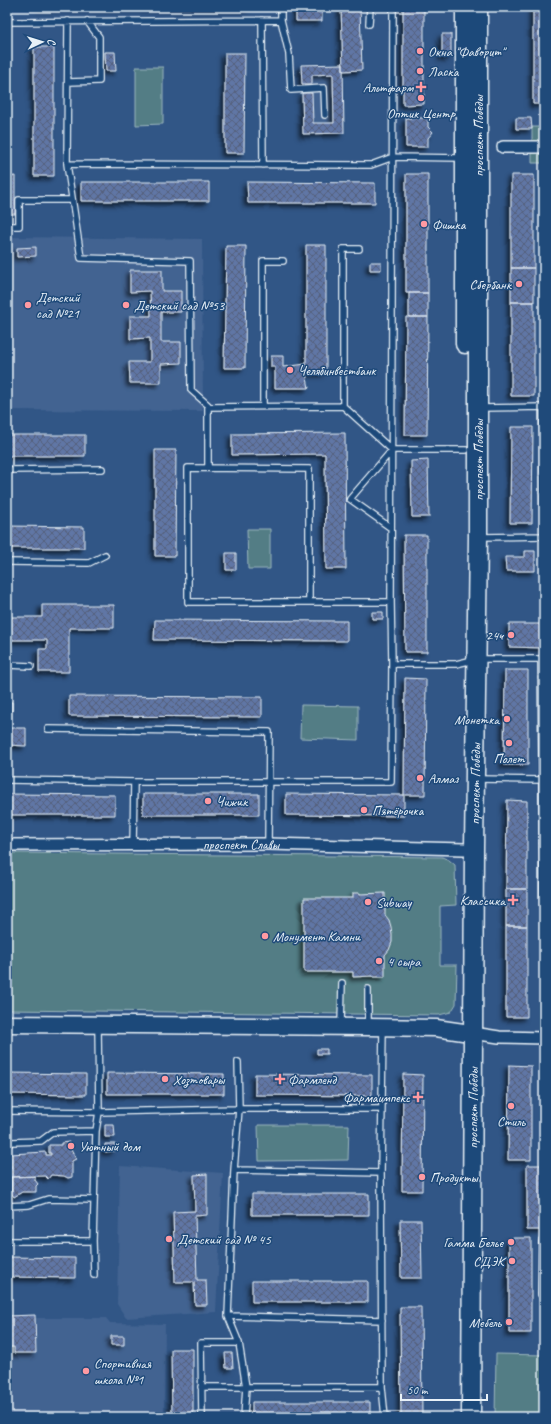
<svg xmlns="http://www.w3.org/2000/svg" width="551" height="1424" font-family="Caveat,sans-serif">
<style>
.built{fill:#426391}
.green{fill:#527d85;stroke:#9db7be}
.building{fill:url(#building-cross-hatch);stroke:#e8f1f8;filter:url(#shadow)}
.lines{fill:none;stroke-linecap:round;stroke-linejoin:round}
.lane-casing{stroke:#e8f1f8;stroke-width:8}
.street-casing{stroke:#e8f1f8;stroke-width:14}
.secondary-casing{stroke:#e8f1f8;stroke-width:19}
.primary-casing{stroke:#e8f1f8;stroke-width:21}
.lane{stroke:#1f4a7a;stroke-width:5.5}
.street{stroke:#1f4a7a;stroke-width:11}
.secondary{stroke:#1f4a7a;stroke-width:16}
.primary{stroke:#1f4a7a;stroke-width:18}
.poi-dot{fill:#ff9aa2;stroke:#1f4a7a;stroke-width:1.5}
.labels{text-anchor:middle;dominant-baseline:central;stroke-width:3;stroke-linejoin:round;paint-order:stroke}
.poi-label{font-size:14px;fill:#e8f1f8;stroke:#1f4a7a;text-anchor:start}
.street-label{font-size:14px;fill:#e8f1f8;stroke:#1f4a7a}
</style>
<defs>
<pattern id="building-cross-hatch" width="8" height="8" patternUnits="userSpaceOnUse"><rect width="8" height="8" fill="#6076a5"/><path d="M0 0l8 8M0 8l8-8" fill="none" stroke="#54617c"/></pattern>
<filter id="shadow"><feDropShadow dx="-3.5" dy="3.5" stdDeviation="2" flood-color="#0009"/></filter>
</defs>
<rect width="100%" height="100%" fill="#315686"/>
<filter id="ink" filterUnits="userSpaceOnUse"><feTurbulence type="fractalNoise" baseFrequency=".025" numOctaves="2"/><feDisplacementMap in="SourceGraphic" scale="8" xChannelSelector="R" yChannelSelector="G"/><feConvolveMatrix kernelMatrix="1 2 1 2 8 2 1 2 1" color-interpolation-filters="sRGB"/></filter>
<g filter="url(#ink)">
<path class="built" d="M343,64L344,133L303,134L301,65Z
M7,237L202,239L203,411L7,410Z
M120,1166L223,1173L216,1312L126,1318L117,1304Z
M7,1318H106L110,1323L165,1324L164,1417H7Z"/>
<path class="green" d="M136,67H163V124L136,125Z
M532,127H544V163H532Z
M247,529H270V569H248Z
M301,705L358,706V740L300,738Z
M7,853L442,857L449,860L455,865L456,905L440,906V965H457L456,1004L451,1012L439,1015L7,1010Z
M258,1125H349L348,1160L259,1161Z
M496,1354L544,1355V1417H495Z"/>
<path class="building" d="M40,7H251V8Z
M296,7H322V21H296Z
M341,7H360L362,70L343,71Z
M403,7H424V104L403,105Z
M533,7H544V104H533Z
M442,34H451V57H442Z
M34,47H54V176H34Z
M105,52H115L116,71H106Z
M225,53H245L244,153H225Z
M343,64L344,133L303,134L302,93H312L313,123H334L333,74L312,75V84H302L301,65Z
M406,118H428V127L433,132L428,138V147H406Z
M516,118H531L532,129H516Z
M406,174H428V293H406Z
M511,175H534V268H511Z
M15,176V214H7V177Z
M81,182H209V201H81Z
M247,182L375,183V203H248Z
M306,245H326V373H306Z
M226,246H246L245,368H224Z
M36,247V256L17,257V248Z
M370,262H381V270H370Z
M511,268H534V302H511Z
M130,270H162V291H181V312H161V342H181V363L161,364V383H130L129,362H150V338L130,339V316H151L150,291L130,292Z
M409,293H428V317H409Z
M511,302H534V396H511Z
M406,317H428L427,435H405Z
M271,356H283V367L306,364V373L309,388H275V367H271Z
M511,427H533L532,523H510Z
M345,433L346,569H326L325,454L232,455V434Z
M7,435H85V456H7Z
M155,450H176L175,556H155Z
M428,460L429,517H412L411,461Z
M7,526L84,527V548H7Z
M404,535H427V652H405Z
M525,551H535V571H506L505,557H525Z
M226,553H236V570H226Z
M42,605H114V628H69V672H39V649H47V640H7V617H42Z
M372,612H383V619H372Z
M155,620L347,621V641L154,640Z
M509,624H544V648L509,647Z
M505,670H528V765H504Z
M405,678L426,679L425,795H404Z
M69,696L262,697V717L69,716Z
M7,702H12V711H7Z
M7,728H26V746L7,745Z
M7,794L115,795V815H7Z
M143,794H259V815H143Z
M286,794L404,795V816L286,815Z
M507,800L527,801V889H506Z
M506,889H527V926H506Z
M353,893H360V894L385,893V915L389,920L391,927L392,935V942L389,950L385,955V977H373V976L353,977V972H304V898H353Z
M506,926H527V1017H506Z
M317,1049H327V1054H317Z
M509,1065L531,1066V1160H508Z
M7,1073L86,1074V1095L7,1094Z
M107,1073L224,1074V1094H107Z
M255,1074L372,1075V1096L255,1095Z
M403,1074L423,1075L422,1191H402Z
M105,1125H114L115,1137H105Z
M69,1142V1146H71V1150L76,1159L72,1161V1177L68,1178L64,1176L51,1175L48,1179L45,1176L11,1177V1193H7V1169L11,1168L10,1154L46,1152V1155H51V1153H49V1145H61V1143Z
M105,1144H115V1151L105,1152Z
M527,1165H544V1230H527Z
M207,1174V1215L195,1216L197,1280H206L207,1305H195L194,1282H175L173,1212L195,1211L194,1175Z
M35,1176V1180L38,1184L36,1186V1192H22L14,1197L11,1193V1177Z
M252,1194H369V1215H252Z
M400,1220H421L422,1278H401Z
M509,1238H531V1333H509Z
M7,1257L75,1258V1278L7,1277Z
M252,1281H368V1302H252Z
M400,1307H421L422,1417H401Z
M35,1315L36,1353H14V1347H7V1316Z
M111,1336H124V1345H111Z
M171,1349H193V1417H172Z
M225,1353H232L233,1368H226Z
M252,1402H370V1417H252Z"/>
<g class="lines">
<defs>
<path id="lane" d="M281,7V20L289,54L291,90L324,88L325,115
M262,20L263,165
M68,21L67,164L371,165L393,157L462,158
M7,22L281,20
M369,24L370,7
M68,82L99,81V37L87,21
M67,164L81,258L190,261L191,390L208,405V468
M7,226H19V200H72
M263,406V261H283
M343,406V249H359
M208,407L343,406L392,450H466
M480,408L543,407
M7,470L102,469
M391,528L350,499L392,450
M480,537L544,536L543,407H544
M7,562L89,563L105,555
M309,602H188V468L309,469V602H391
M541,659L544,974
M392,664H456L477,659H544
M7,665L31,666
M48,729L269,732L268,844
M477,779L542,780
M7,780L134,782H391L392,664L391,602L393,7
M133,845L134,782
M544,973V1060
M341,1025L342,983
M368,1027V989
M383,1028L381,1173L382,1387L385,1417
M238,1062L239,1109L234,1170L228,1316L239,1343L246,1387L244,1417
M7,1111L99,1112L239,1109H381
M7,1145L12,1142L41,1141L53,1132L96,1131
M234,1170L381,1173
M7,1206L29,1205L48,1199L94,1200
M544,1240L542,1241L541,1294H544
M7,1241H93
M94,1275L93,1241L96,1131L99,1112L98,1026
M228,1316L382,1320
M201,1387H382
M202,1417L201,1343H239"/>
<g id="street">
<path d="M503,147H544"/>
<path id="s1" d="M7,845L268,844L464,849"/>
<path d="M473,1033L499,1037L544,1038"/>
</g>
<path id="secondary" d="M7,1024L368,1027L436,1028L463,1032"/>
<g id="primary">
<path d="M465,7V344"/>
<path id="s2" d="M471,1417L474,849L478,537V7"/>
</g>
</defs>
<use href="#lane" class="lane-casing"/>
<use href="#street" class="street-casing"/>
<use href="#secondary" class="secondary-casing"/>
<use href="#primary" class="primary-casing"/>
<use href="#lane" class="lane"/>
<use href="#street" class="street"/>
<use href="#secondary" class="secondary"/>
<use href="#primary" class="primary"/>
</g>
</g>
<g class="poi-dot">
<circle cx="420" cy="51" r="4"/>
<circle cx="420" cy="71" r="4"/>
<path d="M419 81h4v4h4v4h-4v4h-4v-4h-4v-4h4z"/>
<circle cx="421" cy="98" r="4"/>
<circle cx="424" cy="224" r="4"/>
<circle cx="519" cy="284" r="4"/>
<circle cx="28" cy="305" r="4"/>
<circle cx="126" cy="305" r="4"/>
<circle cx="290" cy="370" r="4"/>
<circle cx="511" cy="635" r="4"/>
<circle cx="507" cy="719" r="4"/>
<circle cx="509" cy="743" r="4"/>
<circle cx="420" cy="778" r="4"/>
<circle cx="208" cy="801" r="4"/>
<circle cx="364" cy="810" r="4"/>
<path d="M511 894h4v4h4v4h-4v4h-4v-4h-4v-4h4z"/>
<circle cx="368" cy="902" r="4"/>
<circle cx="265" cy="936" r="4"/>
<circle cx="379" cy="961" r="4"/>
<circle cx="165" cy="1079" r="4"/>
<path d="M278 1073h4v4h4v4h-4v4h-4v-4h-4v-4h4z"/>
<path d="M416 1091h4v4h4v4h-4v4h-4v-4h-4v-4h4z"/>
<circle cx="511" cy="1106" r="4"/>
<circle cx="71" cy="1146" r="4"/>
<circle cx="422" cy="1177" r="4"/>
<circle cx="169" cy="1239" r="4"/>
<circle cx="511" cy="1242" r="4"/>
<circle cx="512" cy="1261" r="4"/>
<circle cx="509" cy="1322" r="4"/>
<circle cx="86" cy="1371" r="4"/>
</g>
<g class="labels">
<g class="poi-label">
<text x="428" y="51">Окна "Фаворит"</text>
<text x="428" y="71">Ласка</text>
<text x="413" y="87" text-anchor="end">Альтфарм</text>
<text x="421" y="113" text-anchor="middle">Оптик Центр</text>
<text x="432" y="224">Фишка</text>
<text x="511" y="284" text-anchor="end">Сбербанк</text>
<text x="36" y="297">Детский<tspan x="36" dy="16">сад №21</tspan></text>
<text x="134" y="305">Детский сад №53</text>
<text x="298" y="370">Челябинвестбанк</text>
<text x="503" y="635" text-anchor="end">24ч</text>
<text x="499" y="719" text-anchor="end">Монетка</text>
<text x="509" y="758" text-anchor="middle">Полет</text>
<text x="428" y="778">Алмаз</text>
<text x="216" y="801">Чижик</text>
<text x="372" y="810">Пятёрочка</text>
<text x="505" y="900" text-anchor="end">Классика</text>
<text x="376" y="902">Subway</text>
<text x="273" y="936">Монумент Камни</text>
<text x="387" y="961">4 сыра</text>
<text x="173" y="1079">Хозтовары</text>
<text x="288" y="1079">Фармленд</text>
<text x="410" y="1097" text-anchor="end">Фармаимпекс</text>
<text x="511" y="1121" text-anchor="middle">Стиль</text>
<text x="79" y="1146">Уютный дом</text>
<text x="430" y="1177">Продукты</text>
<text x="177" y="1239">Детский сад № 45</text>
<text x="503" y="1242" text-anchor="end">Гамма Белье</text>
<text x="504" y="1261" text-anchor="end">СДЭК</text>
<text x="501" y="1322" text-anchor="end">Мебель</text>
<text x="94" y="1363">Спортивная<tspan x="94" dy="16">школа №1</tspan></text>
</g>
<g class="street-label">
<text transform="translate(478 136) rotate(-90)">проспект Победы</text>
<text transform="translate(478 460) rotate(-90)">проспект Победы</text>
<text stroke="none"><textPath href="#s2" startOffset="633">проспект Победы</textPath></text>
<text stroke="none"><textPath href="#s1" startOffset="234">проспект Славы</textPath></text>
<text stroke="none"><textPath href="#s2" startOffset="309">проспект Победы</textPath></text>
</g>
</g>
<rect width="551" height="1424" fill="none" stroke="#1f4a7a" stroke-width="24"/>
<rect x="12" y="12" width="527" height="1400" fill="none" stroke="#e8f1f8" stroke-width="1.5" filter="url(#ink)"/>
<g transform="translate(42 42) rotate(86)" stroke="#1f4a7a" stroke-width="3" paint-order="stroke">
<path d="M0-3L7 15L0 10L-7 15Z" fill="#e8f1f8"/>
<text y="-6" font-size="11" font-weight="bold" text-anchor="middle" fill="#e8f1f8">С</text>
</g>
<path d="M401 1394v6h86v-6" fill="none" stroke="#e8f1f8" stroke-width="2"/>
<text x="407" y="1394" font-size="12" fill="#e8f1f8" stroke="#1f4a7a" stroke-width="3" paint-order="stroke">50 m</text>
</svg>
